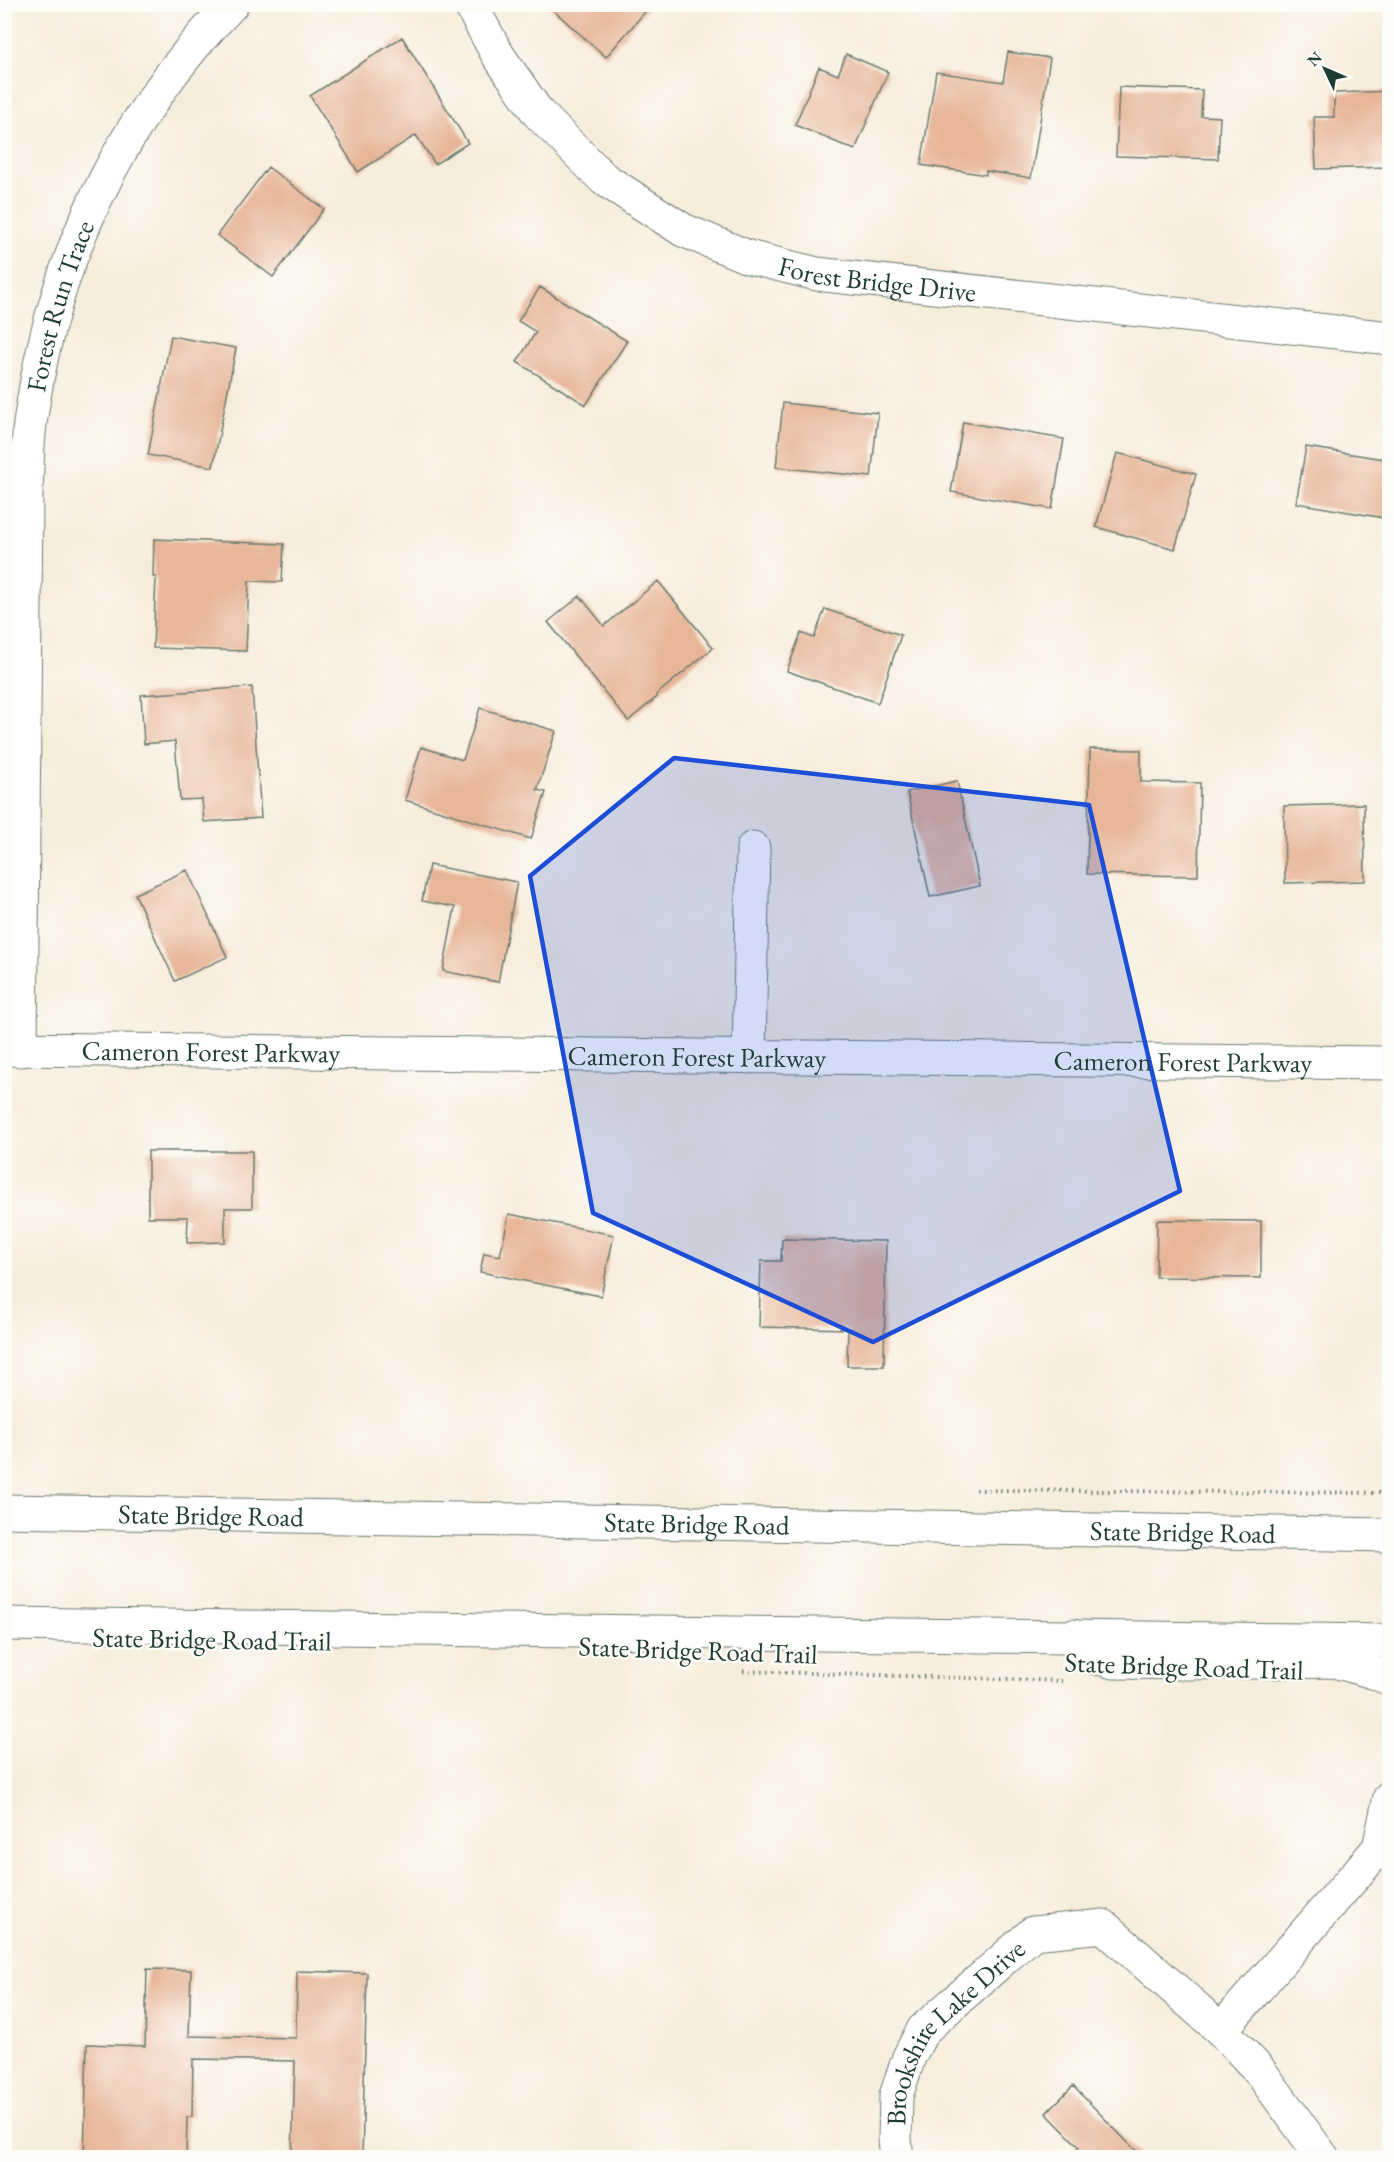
<svg xmlns="http://www.w3.org/2000/svg" width="1394" height="2162" font-family="'EB Garamond',serif">
<style>
.building{fill:#e7b597}
.lines{fill:none;stroke-linecap:round;stroke-linejoin:round}
.minor-casing{stroke:#6b7b6f;stroke-width:35}
.highway-casing{stroke:#6b7b6f;stroke-width:35}
.path{stroke:#6b7b6f;stroke-width:4;stroke-dasharray:1.5 4.5;stroke-linecap:butt}
.minor{stroke:#fff;stroke-width:33}
.highway{stroke:#fff;stroke-width:33}
.marked{fill:#1d4ed8;fill-opacity:0.2;stroke:#1d4ed8;stroke-width:4.5;stroke-linejoin:round}
.labels{text-anchor:middle;dominant-baseline:central;stroke-width:5;stroke-linejoin:round;paint-order:stroke}
.street-label{font-size:27px;fill:#1f3d34;stroke:#fdfcf7}
</style>
<rect width="100%" height="100%" fill="#fdfcf7"/>
<filter id="ink" filterUnits="userSpaceOnUse"><feTurbulence type="fractalNoise" baseFrequency=".0167" numOctaves="2"/><feDisplacementMap in="SourceGraphic" scale="12" xChannelSelector="R" yChannelSelector="G"/><feConvolveMatrix kernelMatrix="1 2 1 2 8 2 1 2 1" color-interpolation-filters="sRGB"/></filter>
<filter id="wash" filterUnits="userSpaceOnUse"><feTurbulence type="fractalNoise" baseFrequency=".008" numOctaves="4" result="noise"/><feDisplacementMap in="SourceGraphic" scale="24" xChannelSelector="R" yChannelSelector="G"/><feGaussianBlur stdDeviation="1.35" result="paint"/><feColorMatrix in="noise" values="0 0 0 0 0 0 0 0 0 0 0 0 0 0 0 0 0 1.4 0 .05"/><feComposite in="paint" operator="in"/></filter>
<g filter="url(#wash)">
<rect width="100%" height="100%" fill="#f7eddc"/>
<g id="blocks">
<path class="building" d="M546,4H652L606,57Z
M402,37L468,143L435,164L416,135L358,172L310,96Z
M1008,52L1050,58L1031,178L986,171V175L921,165L936,72L1003,82Z
M846,54L888,72L855,150L795,125L819,67L838,75Z
M1119,87L1202,90L1201,116L1220,117L1218,159L1116,156Z
M1390,91V167L1316,169L1314,117H1334V93Z
M268,167L324,209L273,277L217,235Z
M540,287L627,341L586,405L517,362L536,332L518,321Z
M171,336L236,348L213,467L148,455Z
M783,403L878,413L871,477L776,467Z
M963,422L1064,439L1052,509L951,492Z
M1306,447L1390,460V519L1296,503Z
M1117,453L1196,474L1175,549L1096,527Z
M154,539L284,544L282,582L249,581L246,651L153,648L156,577H153Z
M658,581L713,648L656,695L657,697L628,721L548,622L580,596L604,626Z
M825,609L901,635L878,703L787,671L801,633L814,638Z
M252,687L261,818L204,822L202,799L180,800L175,741L144,744L141,695Z
M480,708L556,731L537,790L546,792L531,839L405,800L421,747L463,760Z
M1090,749L1141,750V782L1200,783L1198,876L1087,874Z
M957,781L980,886L930,897L907,792Z
M1364,804L1365,881L1285,883L1284,806Z
M429,865L517,882L498,982L443,971L455,907L422,901Z
M187,870L227,957L175,981L135,894Z
M148,1151H252V1208H225V1242L187,1243L188,1217H148Z
M509,1214L614,1235L601,1296L480,1272L484,1253L500,1256Z
M1157,1220L1261,1221V1278L1156,1277Z
M782,1239L886,1241L884,1366H847L848,1329L759,1327L761,1261H781Z
M147,1969L191,1970L189,2036L296,2038L297,1971L367,1973L362,2158H292L295,2061L193,2059L192,2117H187L186,2158H84L87,2044L145,2046Z
M1073,2086L1143,2158H1068L1079,2147L1046,2113Z"/>
</g>
</g>
<g filter="url(#ink)">
<use href="#blocks" fill-opacity="0" stroke="#6b7b6f" stroke-width="1.5"/>
<g class="lines">
<defs>
<g id="minor">
<path id="s1" d="M470,4L498,55L538,113L604,179L683,230L748,257L817,274L1390,338"/>
<path id="s2" d="M4,1049L1390,1063"/>
<path id="s3" d="M21,1050L26,497C27,473 27,448 30,424C51,264 119,119 232,4"/>
<path d="M749,1057L753,848"/>
<path d="M1221,2030L1259,2070L1323,2158"/>
<path id="s4" d="M897,2158L895,2139L896,2096L909,2057L923,2030L1033,1933L1103,1926L1221,2030L1379,1848L1390,1797"/>
</g>
<g id="highway">
<path id="s5" d="M4,1511L1390,1535"/>
<path d="M4,1624L1390,1641"/>
<path d="M1073,1636L1084,1655L1114,1662L1185,1663L1334,1661L1376,1673L1390,1679"/>
</g>
</defs>
<use href="#minor" class="minor-casing"/>
<use href="#highway" class="highway-casing"/>
<path class="path" d="M976,1490L1390,1493
M743,1671L1062,1681"/>
<use href="#minor" class="minor"/>
<use href="#highway" class="highway"/>
</g>
</g>
<path class="marked" d="M674,758L1089,805L1180,1191L873,1342L593,1213L530,876Z"/>
<g class="labels">
<g class="street-label">
<text stroke="none"><textPath href="#s1" startOffset="518">Forest Bridge Drive</textPath></text>
<text stroke="none"><textPath href="#s3" startOffset="748">Forest Run Trace</textPath></text>
<text stroke="none"><textPath href="#s2" startOffset="207">Cameron Forest Parkway</textPath></text>
<text stroke="none"><textPath href="#s2" startOffset="693">Cameron Forest Parkway</textPath></text>
<text stroke="none"><textPath href="#s2" startOffset="1179">Cameron Forest Parkway</textPath></text>
<text stroke="none"><textPath href="#s5" startOffset="207">State Bridge Road</textPath></text>
<text stroke="none"><textPath href="#s5" startOffset="693">State Bridge Road</textPath></text>
<text stroke="none"><textPath href="#s5" startOffset="1179">State Bridge Road</textPath></text>
<text transform="translate(212 1639) rotate(1)">State Bridge Road Trail</text>
<text transform="translate(698 1650) rotate(2)">State Bridge Road Trail</text>
<text transform="translate(1184 1666) rotate(2)">State Bridge Road Trail</text>
<text stroke="none"><textPath href="#s4" startOffset="148">Brookshire Lake Drive</textPath></text>
</g>
</g>
<rect width="1394" height="2162" fill="none" stroke="#fdfcf7" stroke-width="24"/>
<g transform="translate(1325 69) rotate(314)" stroke="#fdfcf7" stroke-width="4.5" paint-order="stroke">
<path d="M0-4.5L10 22L0 15L-10 22Z" fill="#1f3d34"/>
<text y="-9" font-size="16" font-weight="bold" text-anchor="middle" fill="#1f3d34">N</text>
</g>
</svg>
